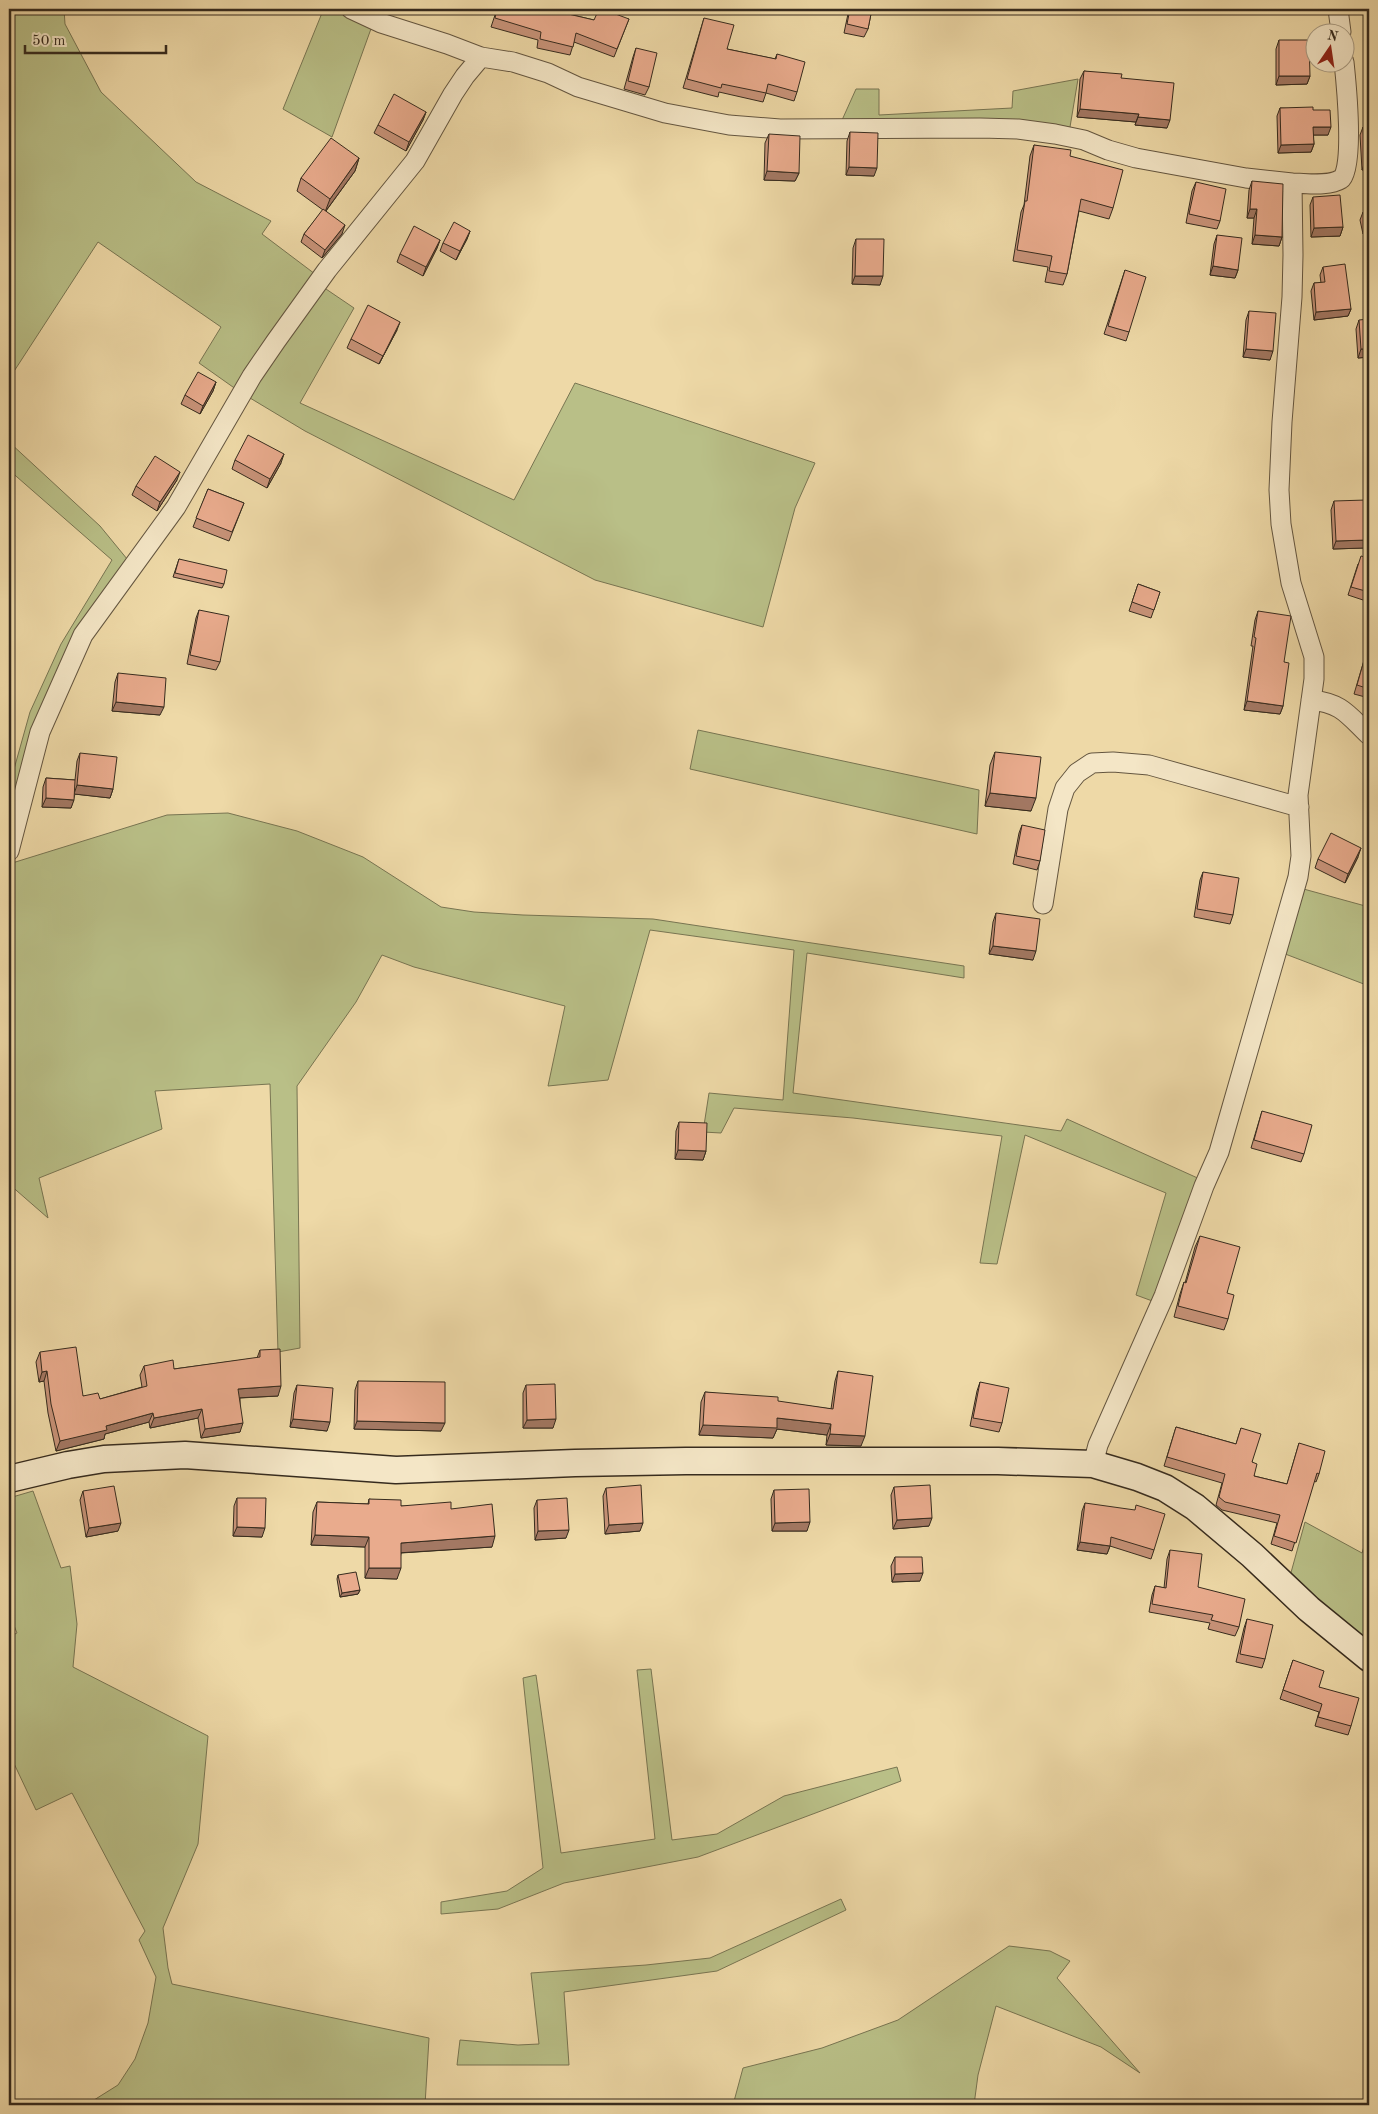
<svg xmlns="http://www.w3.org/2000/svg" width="1378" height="2114" font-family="'Old Standard TT',serif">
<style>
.green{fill:#b9bf87;stroke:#787552}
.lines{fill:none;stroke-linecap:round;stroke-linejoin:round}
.street-casing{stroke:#645640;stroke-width:21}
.secondary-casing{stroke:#362b1e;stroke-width:29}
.street{stroke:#f4e6c6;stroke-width:19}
.secondary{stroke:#f4e6c6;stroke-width:26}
.wall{fill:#c89379;stroke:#362b1e}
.shaded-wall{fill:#a37863;stroke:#362b1e}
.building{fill:#e9ab8d;stroke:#362b1e}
</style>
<rect width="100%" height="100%" fill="#eed9a7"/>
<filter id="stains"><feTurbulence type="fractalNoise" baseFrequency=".004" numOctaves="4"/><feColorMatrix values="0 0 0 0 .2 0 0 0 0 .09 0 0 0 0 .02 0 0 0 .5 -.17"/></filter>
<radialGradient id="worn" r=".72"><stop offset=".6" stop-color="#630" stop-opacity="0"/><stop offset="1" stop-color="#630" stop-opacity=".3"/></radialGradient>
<path class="green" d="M9,9H64L65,24L101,92L196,182L271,221L262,234L319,277L240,392L199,363L221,327L98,242L9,379Z
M318,9H340L355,20L372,26L332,137L283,109L322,13Z
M1078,79L1069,133L838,129L856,89H879V115L1012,108L1013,91Z
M323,287L354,308L300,403L514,500L575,383L815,463L795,508L763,627L595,580L305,431L245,395Z
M9,442L100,526L132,565L80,641L9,845V787L30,712L61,644L112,560L9,470Z
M698,730L979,790L977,834L690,769Z
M228,813L297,831L363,857L441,907L474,912L523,915L653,919L964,966V978L807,953L793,1093L1061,1131L1067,1119L1202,1180L1155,1302L1136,1295L1166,1193L1025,1135L997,1264L980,1263L1002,1136L853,1118L734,1108L721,1133L703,1132L709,1093L783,1100L794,950L650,930L608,1080L548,1086L565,1006L414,967L382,955L356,1002L297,1086L300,1348L278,1352L270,1084L155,1091L162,1129L39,1178L48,1218L9,1184V864L167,815Z
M1300,888L1369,907V986L1280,952Z
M33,1491L61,1568L70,1566L77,1624L73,1667L208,1736L198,1844L163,1928L168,1968L172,1984L429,2038L425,2105H86L118,2085L135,2059L148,2023L156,1977L139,1940L145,1931L72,1793L36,1810L9,1753V1637L17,1633L9,1613V1498Z
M1305,1522L1362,1553L1369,1530V1655L1287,1587Z
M651,1669L672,1840L717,1834L784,1796L897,1767L901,1781L698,1857L564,1883L498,1909L441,1914V1902L507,1891L543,1868L523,1678L536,1675L561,1853L655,1839L637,1670Z
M841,1899L846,1910L717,1971L564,1992L569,2065H457L460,2040L518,2045L539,2044L531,1973L646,1965L710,1958Z
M1009,1946L1050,1951L1070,1961L1057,1978L1140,2073L1101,2047L996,2006L978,2075L974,2105H733L743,2068L822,2048L898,2020Z"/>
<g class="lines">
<defs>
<path id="street" d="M351,9L381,23L447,44L481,57L513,62L548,73L578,87L665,113L729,125L780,129L980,128L1018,129L1055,134L1084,140L1108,150L1136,158L1246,178L1292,183
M1338,9L1341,32
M1311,700C1342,703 1348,715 1369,735
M9,851L40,732L83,635L176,507L252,376L276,341L327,270L415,161L453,94L465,76L481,57
M1043,904L1058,809L1065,788L1077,773L1092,763L1113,762L1149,765L1299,807
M1093,1464L1098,1445L1164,1296L1204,1186L1219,1152L1298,877L1301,856L1298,795L1314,679V657L1291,583L1281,524L1279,490L1282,422L1292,297L1293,255L1292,183C1306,183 1328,187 1341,179C1355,171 1346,81 1344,62"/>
<path id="secondary" d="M9,1479L68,1465L104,1459L185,1455L396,1470L575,1463L686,1461H998L1093,1464L1137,1477L1165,1488L1195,1507L1252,1555L1309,1609L1369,1658"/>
</defs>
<use href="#street" class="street-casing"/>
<use href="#secondary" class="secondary-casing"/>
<use href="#street" class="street"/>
<use href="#secondary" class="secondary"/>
</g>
<path class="wall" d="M497,9H547L594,20L629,19L614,57L574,42L570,55L537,48L538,40L491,27Z
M849,9H872L868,29L864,37L844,33Z
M704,18L727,49L775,59L777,54L797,92L794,101L766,93L763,102L719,92L718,97L683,88Z
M1279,40L1310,76L1307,84L1276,85V49Z
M636,48L649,87L645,95L624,89L633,57Z
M1084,71L1121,78L1167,128L1135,125L1136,122L1077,117L1080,79Z
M1280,108L1313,110L1328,135H1313L1314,144L1311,152L1278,153L1277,116Z
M426,112L423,120L406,151L374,133L378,125Z
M1363,127L1369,169L1362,170L1360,135Z
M850,132L874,176L846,175L847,141Z
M769,134L799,173L795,181L764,180L765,143Z
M1034,145L1070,156L1113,208L1109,219L1079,211L1067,274L1063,285L1045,282L1048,267L1013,261L1021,212L1024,205L1030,156Z
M359,158L355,171L326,211L342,234L322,258L301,242L304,234L323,210L297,191L301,178Z
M1252,181L1282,237L1279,246L1252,244L1254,218H1247L1249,190Z
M1196,182L1220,221L1217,229L1186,223L1192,191Z
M1313,197L1343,227L1340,236L1311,237L1310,205Z
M1369,211V241H1367V234H1363L1360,220L1363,212Z
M470,231L467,239L456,260L440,251L443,243Z
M1217,235L1238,270L1235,278L1210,275L1214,244Z
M856,239L880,285L852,284L853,248Z
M440,240L437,248L423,276L397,262L400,254Z
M1323,267L1351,309L1348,316L1314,320L1311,291L1314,283H1321L1320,275Z
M1125,270L1129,332L1126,341L1104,334Z
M1249,311L1270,360L1243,357L1246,320Z
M1359,320L1369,357L1358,358L1356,329Z
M397,330L379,364L347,348L351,339Z
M216,382L213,391L200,414L181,404L185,395Z
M235,460L281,463L267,488L232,469Z
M177,480L157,511L132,495L136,486Z
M208,489L244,503L229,541L193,527Z
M1334,501L1364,548L1333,549L1331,510Z
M1369,558V602L1348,595L1358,564Z
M179,559L224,584L222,588L173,577Z
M1138,584L1160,592L1151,618L1129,611Z
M199,610L220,662L216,670L187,664L196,618Z
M1258,611L1284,662L1283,706L1280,714L1244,710L1253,646H1251L1255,620Z
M1365,657L1369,658V698L1354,694Z
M118,673L160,715L112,711L115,682Z
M995,752L1031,811L985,806L990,765Z
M80,753L113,789L110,798L75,794L71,808L42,807L43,787L46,778L75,780L77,761Z
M1022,825L1040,861L1037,870L1013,864L1019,833Z
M1358,857L1345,883L1315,868L1318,859Z
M1203,872L1233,915L1230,924L1194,917L1200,880Z
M996,913L1033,960L989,954L993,922Z
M1262,1111L1304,1154L1301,1162L1251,1148Z
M679,1122L706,1151L703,1160L675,1159L676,1131Z
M1200,1236L1228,1319L1224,1330L1174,1317L1180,1294L1184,1282L1185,1283L1195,1247Z
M260,1350L278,1396L240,1398V1432L201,1438L198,1418L150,1428L149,1422L105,1434L104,1439L56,1451L48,1413L44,1381L39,1382L36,1362L40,1352L83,1396L100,1399L142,1387L140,1375L144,1366L174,1369L257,1358Z
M838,1371L861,1446L826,1445L827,1435L777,1429L773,1438L699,1435L701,1402L705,1392L831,1409L835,1381Z
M358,1381L441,1431L354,1429L355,1390Z
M980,1382L1002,1423L999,1432L970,1426L977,1391Z
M297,1385L327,1431L290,1427L294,1393Z
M526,1385L553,1428H523V1393Z
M1176,1427L1236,1444L1241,1428L1252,1462L1254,1476L1287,1484L1299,1443L1319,1474L1316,1482L1314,1481L1292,1551L1271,1544L1277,1523L1222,1510L1216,1505L1222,1483L1164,1466Z
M894,1487L929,1526L893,1529L891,1495Z
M606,1488L640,1531L605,1534L603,1496Z
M774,1490L807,1531H772L771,1499Z
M83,1491L118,1531L86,1537L80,1500Z
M237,1498L262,1537L233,1536L234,1506Z
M369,1499L401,1506L451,1509L492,1547L401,1553L397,1579L365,1578V1547L311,1545L313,1512L317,1502L368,1504Z
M537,1500L566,1538L535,1540L534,1508Z
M1085,1503L1154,1550L1151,1559L1110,1546L1107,1554L1077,1550L1082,1511Z
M1170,1550L1198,1587L1239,1627L1235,1636L1208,1629L1210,1623L1149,1612L1152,1595L1155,1586L1164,1588L1167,1559Z
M895,1557L920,1581L892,1582L891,1566Z
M338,1575L360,1590L358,1594L340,1597L337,1579Z
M1247,1619L1265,1659L1262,1668L1236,1662L1244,1628Z
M1293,1660L1319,1687L1351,1726L1348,1735L1315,1726L1319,1712L1280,1699Z"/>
<path class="shaded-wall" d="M1279,76H1310L1307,84L1276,85Z
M1080,109L1139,114L1136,122L1077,117Z
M426,112L423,120L406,151L409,142Z
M1138,117L1170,120L1167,128L1135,125Z
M1313,127H1331L1328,135H1310Z
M1314,144L1311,152L1278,153L1281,145Z
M359,158L355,171L325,212L330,199Z
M1365,161H1369V169L1362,170Z
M849,167L877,168L874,176L846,175Z
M767,171L799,173L795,181L764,180Z
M1250,209H1257L1254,218H1247Z
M345,225L342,234L322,258L325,250Z
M1366,226H1369L1367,234H1363Z
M1343,227L1340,236L1311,237L1314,228Z
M470,231L467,239L456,260L460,251Z
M1255,235L1282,237L1279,246L1252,244Z
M440,240L437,248L423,276L426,267Z
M1213,266L1238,270L1235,278L1210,275Z
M855,276H883L880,285L852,284Z
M1351,309L1348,316L1314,320L1316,312Z
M400,322L397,330L379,364Z
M1246,349L1273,351L1270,360L1243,357Z
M1361,349H1369V357L1358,358Z
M216,382L213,391L200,414L203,406Z
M284,454L281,463L267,488L270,479Z
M180,472L177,480L157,511L160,502Z
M1367,540L1364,548L1333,549L1336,541Z
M1247,701L1283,706L1280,714L1244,710Z
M116,702L164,707L160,715L112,711Z
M77,785L113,789L110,798L74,794Z
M990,793L1036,798L1031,811L985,806Z
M46,798L74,800L71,808L42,807Z
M1361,848L1358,857L1345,883L1348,874Z
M993,946L1036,951L1033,960L989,954Z
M678,1150L706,1151L703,1160L675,1159Z
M47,1371L44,1381L39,1382L42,1372Z
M281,1386L278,1396L235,1398L238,1389Z
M202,1409L198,1418L150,1428L154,1418Z
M153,1413L149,1422L105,1434L104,1439L56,1451L60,1441L106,1426Z
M777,1418L831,1424L827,1435L777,1429L773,1438L699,1435L703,1425Z
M293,1419L330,1422L327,1431L290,1427Z
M556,1419L553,1428H523L527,1420Z
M357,1421L445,1423L441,1431L354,1429Z
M243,1423L240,1432L201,1438L205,1429Z
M830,1434L865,1436L861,1446L826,1445Z
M932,1518L929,1526L893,1529L897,1520Z
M810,1522L807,1531H772L775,1523Z
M121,1523L118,1531L86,1537L89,1528Z
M643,1523L640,1531L605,1534L609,1525Z
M237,1527L265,1528L262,1537L233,1536Z
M569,1530L566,1538L535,1540L538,1531Z
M315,1535L369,1537L365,1547L311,1545Z
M495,1536L492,1547L397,1553L401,1543Z
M1080,1542L1110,1546L1107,1554L1077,1550Z
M369,1568H401L397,1579L365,1578Z
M923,1573L920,1581L892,1582L895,1574Z
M360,1590L358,1594L340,1597L342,1593Z"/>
<path class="building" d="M497,9H547L594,20L599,9H602L629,19L617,49L576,33L573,47L540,39L541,32L495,18Z
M850,9H872L868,29L847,24Z
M704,18L734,25L727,49L776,59L777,54L805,62L797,92L768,84L766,93L722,84L721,88L687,79Z
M1279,40H1309L1310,76H1279Z
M636,48L657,53L649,87L628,81Z
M1084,71L1122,74L1121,78L1174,83L1170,120L1138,117L1139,114L1080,109Z
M394,94L426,112L409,142L378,125Z
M1313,107V110H1330L1331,127H1313L1314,144L1281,145L1280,108Z
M1369,126V161H1365L1363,127Z
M850,132L878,133L877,168L849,167Z
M769,134L800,136L799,173L767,171Z
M331,138L359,158L330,199L301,178Z
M1034,145L1071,150L1070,156L1123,170L1113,208L1081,199L1067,274L1049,271L1052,256L1017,250L1025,201H1027Z
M1252,181L1283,184L1282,237L1255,235L1257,209H1250Z
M1196,182L1226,189L1220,221L1189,214Z
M1340,195L1343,227L1314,228L1313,197Z
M323,209L345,225L325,250L304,234Z
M1369,211V226H1366L1363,212Z
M454,222L470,231L460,251L443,243Z
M414,226L440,240L426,267L400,254Z
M1217,235L1242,238L1238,270L1213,266Z
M856,239H884L883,276H855Z
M1345,264L1351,309L1316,312L1314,283L1325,282L1323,267Z
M1125,270L1146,277L1129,332L1108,326Z
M368,305L400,322L383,356L351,339Z
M1249,311L1276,313L1273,351L1246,349Z
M1369,319V349H1361L1359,320Z
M198,372L216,382L203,406L185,395Z
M248,435L284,454L270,479L235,460Z
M155,456L180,472L160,502L136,486Z
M208,489L244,503L232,532L196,518Z
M1366,500L1367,540L1336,541L1334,501Z
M1361,556L1369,558V592L1351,587Z
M179,559L227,570L224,584L175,573Z
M1138,584L1160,592L1154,610L1132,602Z
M199,610L229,616L220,662L190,655Z
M1258,611L1291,616L1284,662L1289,663L1283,706L1247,701L1256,638L1254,637Z
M1365,657L1369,658V689L1357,685Z
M118,673L166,678L164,707L116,702Z
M995,752L1041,757L1036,798L990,793Z
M80,753L117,757L113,789L77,785Z
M46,778L75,780L74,800L46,798Z
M1022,825L1045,830L1040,861L1016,856Z
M1331,833L1361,848L1348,874L1318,859Z
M1203,872L1239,878L1233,915L1197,909Z
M996,913L1040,919L1036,951L993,946Z
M1262,1111L1312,1125L1304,1154L1254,1140Z
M679,1122L707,1123L706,1151L678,1150Z
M1200,1236L1240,1247L1227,1293L1234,1295L1228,1319L1178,1306L1184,1282L1186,1283Z
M76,1347L83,1396L98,1393L100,1399L147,1386L144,1366L173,1360L174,1369L260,1357V1350L280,1349L281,1386L238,1389L243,1423L205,1429L202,1409L154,1418L153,1413L106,1426L107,1430L60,1441L51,1404L47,1371L42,1372L40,1352Z
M838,1371L873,1376L865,1436L830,1434L831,1424L777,1418V1428L703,1425L705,1392L778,1397V1401L833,1409Z
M358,1381L445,1382V1423L357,1421Z
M980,1382L1009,1388L1002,1423L973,1418Z
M555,1384L556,1419L527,1420L526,1385Z
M297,1385L333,1388L330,1422L293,1419Z
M1176,1427L1236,1444L1241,1428L1261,1434L1252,1462L1257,1464L1254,1476L1287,1484L1299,1443L1325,1451L1319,1474L1317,1473L1296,1543L1274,1536L1280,1515L1225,1502L1219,1497L1225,1474L1167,1457Z
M641,1485L643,1523L609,1525L606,1488Z
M930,1485L932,1518L897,1520L894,1487Z
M114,1486L121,1523L89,1528L83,1491Z
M809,1489L810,1522L775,1523L774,1490Z
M237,1498H266L265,1528L237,1527Z
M567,1498L569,1530L538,1531L537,1500Z
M369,1499L401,1500V1506L451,1502V1509L492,1504L495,1536L401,1543V1568H369V1537L315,1535L317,1502L369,1504Z
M1085,1503L1135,1510L1136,1505L1165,1514L1154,1550L1111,1537L1110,1546L1080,1542Z
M1170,1550L1202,1554L1198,1587L1245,1599L1239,1627L1211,1620L1213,1615L1152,1604L1155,1586L1166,1588Z
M895,1557H922L923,1573L895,1574Z
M356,1572L360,1590L342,1593L338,1575Z
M1247,1619L1273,1625L1265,1659L1240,1654Z
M1293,1660L1324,1671L1319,1687L1359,1698L1351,1726L1318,1717L1322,1704L1283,1690Z"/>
<rect width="1378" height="2114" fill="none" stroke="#eed9a7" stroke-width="30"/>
<rect x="10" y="10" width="1358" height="2094" fill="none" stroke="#362b1e" stroke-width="2.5"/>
<rect x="15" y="15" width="1348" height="2084" fill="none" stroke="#362b1e"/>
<g transform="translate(1330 48) rotate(13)"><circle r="24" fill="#f4e6c6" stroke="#a89b83"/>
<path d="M0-4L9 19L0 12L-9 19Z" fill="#8f2418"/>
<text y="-8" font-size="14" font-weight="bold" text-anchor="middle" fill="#362b1e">N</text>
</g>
<path d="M25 45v8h141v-8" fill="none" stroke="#362b1e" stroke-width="2.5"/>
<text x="32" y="45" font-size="15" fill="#362b1e" stroke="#f4e6c6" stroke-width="4" paint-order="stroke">50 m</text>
<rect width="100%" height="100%" filter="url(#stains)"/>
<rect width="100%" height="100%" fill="url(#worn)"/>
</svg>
